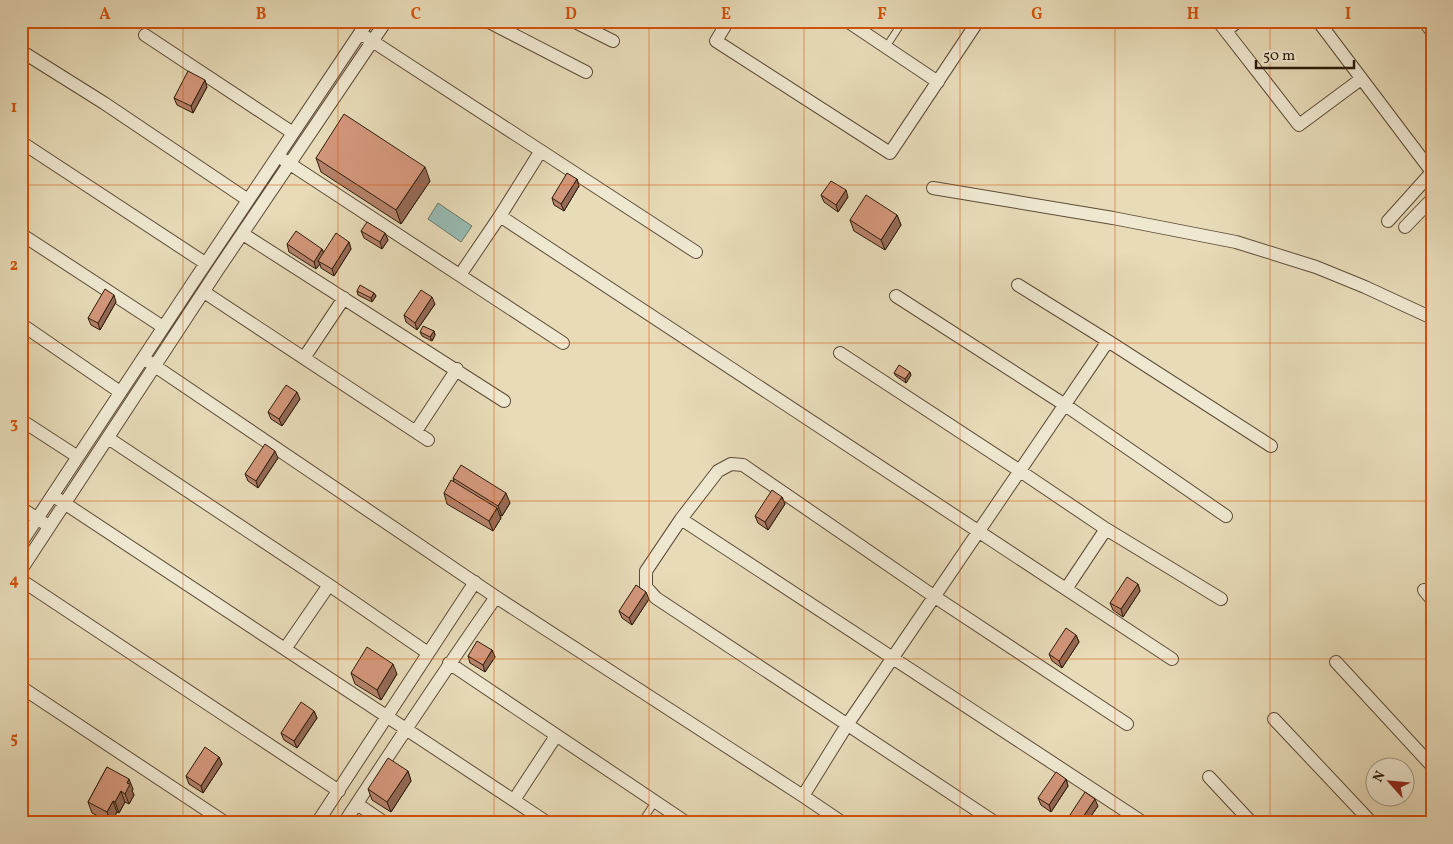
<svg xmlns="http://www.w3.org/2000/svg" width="1453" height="844" font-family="Vollkorn,serif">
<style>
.water{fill:#97bbb3;stroke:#6d7b70}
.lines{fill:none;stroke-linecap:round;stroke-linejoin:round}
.lane-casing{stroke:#5c4b36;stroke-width:8}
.street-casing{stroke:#5c4b36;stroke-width:14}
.lane{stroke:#efe8d1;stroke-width:6}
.street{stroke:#efe8d1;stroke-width:12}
.wall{fill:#b5826a;stroke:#2d1b0b}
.shaded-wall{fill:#946a56;stroke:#2d1b0b}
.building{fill:#d3977b;stroke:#2d1b0b}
.grid{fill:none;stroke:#d5530c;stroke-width:1;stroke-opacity:0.55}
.neatline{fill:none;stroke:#d5530c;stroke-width:2}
.grid-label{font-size:16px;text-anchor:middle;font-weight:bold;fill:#d5530c}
</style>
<rect width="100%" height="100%" fill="#e7dbb8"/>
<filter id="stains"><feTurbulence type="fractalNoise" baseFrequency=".004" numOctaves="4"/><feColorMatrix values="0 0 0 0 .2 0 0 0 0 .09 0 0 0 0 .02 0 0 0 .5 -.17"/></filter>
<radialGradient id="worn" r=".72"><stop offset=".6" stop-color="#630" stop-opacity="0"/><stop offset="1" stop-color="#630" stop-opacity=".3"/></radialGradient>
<path class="water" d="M438,203L472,226L461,242L428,219Z"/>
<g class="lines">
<defs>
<path id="lane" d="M886,47L903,21
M641,823L655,802"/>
<path id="street" d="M487,21L586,72
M573,21L613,41
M718,21L725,26L716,41L890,153L978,21
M847,21L938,82
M1218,21L1299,125L1361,79
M1318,21L1432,172
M1424,21L1432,32
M1226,31L1238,21
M145,35L293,133
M366,37L696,252
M21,51L104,103L248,200
M21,142L205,263
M284,160L563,343
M933,188L1113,218L1236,242L1316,267L1365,287L1432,318
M500,216L1172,659
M1388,221L1432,172
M1405,227L1432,199
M21,234L163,327
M243,234L504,401
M460,275L500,216L540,152
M1018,285L1108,341
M204,292L428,440
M896,296L1065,405L1226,516
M21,324L120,392
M840,353L1020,471L1106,529L1221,599
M143,358L496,597L803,796
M304,358L344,298
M21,420L78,457
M416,431L457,369
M108,438L329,585L428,653
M58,499L548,823
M21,508L44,523
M681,519L1144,823
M21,543L192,284L368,21
M21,570L217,271L386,21
M21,580L339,791
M1066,589L1106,529
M1424,590L1432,600
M285,649L329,585
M1336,662L1432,766
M449,663L687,823
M21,687L226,823
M1274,719L1372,823
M1209,777L1252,823
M514,800L556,736
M357,804L385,823
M317,823L475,582
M344,823C394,747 444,671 496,597
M843,823L803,796L847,725L1108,341L1271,446
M996,823L656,598L646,587V571L681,519L718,471L731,464L743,465L935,597L1127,724"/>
</defs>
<use href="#lane" class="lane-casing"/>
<use href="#street" class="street-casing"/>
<use href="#lane" class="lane"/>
<use href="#street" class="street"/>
</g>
<path class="wall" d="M207,87L193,113L177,105L174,98Z
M316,158L430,181L401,224L321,172Z
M577,179L579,186L564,211L554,205L552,198Z
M821,195L848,197L838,212L824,202Z
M897,215L901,225L885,250L854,231L850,220Z
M361,231L385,233L388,240L382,249L364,238Z
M349,242L351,249L334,276L321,268L320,264L316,269L289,252L287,244L322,249L324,253Z
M357,291L374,293L376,296L372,302L358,295Z
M116,302L100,330L91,325L88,318Z
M435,304L417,330L406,322L404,315Z
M434,331L435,335L432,341L422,336L420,332Z
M894,373L911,375L906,383L896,376Z
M300,399L282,426L271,419L268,412Z
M278,458L258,488L248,481L245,474Z
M453,478L510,503L502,516L499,515L501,518L493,531L447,504L444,493L454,482Z
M782,497L785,504L768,530L758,523L755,516Z
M1138,584L1140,591L1123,617L1113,610L1110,603Z
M649,599L632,625L622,618L619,611Z
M1076,635L1079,642L1062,668L1052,661L1049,654Z
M492,650L495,657L485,672L470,663L468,656Z
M351,673L397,674L381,700L355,684Z
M314,711L317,718L297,748L284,740L281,733Z
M219,757L222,764L203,793L189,784L186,776Z
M107,767L133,789L132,791L134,795L129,804L125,802L119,813L117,812L111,823L92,813L88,802Z
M408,771L411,781L391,812L372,800L368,789Z
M1066,779L1068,786L1051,812L1041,805L1038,798Z
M1098,806L1086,823H1070L1068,818Z"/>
<path class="shaded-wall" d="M205,80L207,87L193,113L191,106Z
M425,167L430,181L401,224L396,210Z
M577,179L579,186L564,211L561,204Z
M846,190L848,197L838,212L836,205Z
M897,215L901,225L885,250L881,240Z
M385,233L388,240L382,249L380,242Z
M349,242L351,249L334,276L332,269Z
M322,249L325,256L318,261L320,264L316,269L314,262Z
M374,293L376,296L372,302L371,298Z
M114,295L116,302L100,330L98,323Z
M432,297L435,304L417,330L415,323Z
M434,331L435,335L432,341L430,337Z
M910,372L911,375L906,383L905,379Z
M297,392L300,399L282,426L279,419Z
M275,451L278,458L258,488L256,481Z
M506,493L510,503L502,516L498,506Z
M782,497L785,504L768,530L765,522Z
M497,508L501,518L493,531L489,521Z
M1138,584L1140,591L1123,617L1121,609Z
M646,592L649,599L632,625L629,618Z
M1076,635L1079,642L1062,668L1059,661Z
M492,650L495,657L485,672L483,665Z
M393,664L397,674L381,700L377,690Z
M314,711L317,718L297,748L294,741Z
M219,757L222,764L203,793L201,786Z
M408,771L411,781L391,812L387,802Z
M129,779L133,789L132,791L134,795L129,804L125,794L127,783Z
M1066,779L1068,786L1051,812L1049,805Z
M121,791L125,802L119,813L115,802Z
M1095,799L1098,806L1086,823H1079Z
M113,801L117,812L111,823L107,812Z"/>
<path class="building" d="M188,71L205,80L191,106L174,98Z
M344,114L425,167L396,210L316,158Z
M567,173L577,179L561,204L552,198Z
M831,181L846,190L836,205L821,195Z
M866,195L897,215L881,240L850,220Z
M367,222L385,233L380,242L361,231Z
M296,231L322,249L314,262L287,244Z
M336,233L349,242L332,269L318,261Z
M360,285L374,293L371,298L357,291Z
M105,289L114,295L98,323L88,318Z
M421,290L432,297L415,323L404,315Z
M423,326L434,331L430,337L420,332Z
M899,365L910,372L905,379L894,373Z
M286,385L297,392L279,419L268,412Z
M265,444L275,451L256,481L245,474Z
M461,465L506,493L498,506L453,478Z
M451,480L497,508L489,521L444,493Z
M772,490L782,497L765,522L755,516Z
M1127,577L1138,584L1121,609L1110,603Z
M636,585L646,592L629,618L619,611Z
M1066,628L1076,635L1059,661L1049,654Z
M477,641L492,650L483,665L468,656Z
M367,647L393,664L377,690L351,673Z
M301,702L314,711L294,741L281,733Z
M205,747L219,757L201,786L186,776Z
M388,758L408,771L387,802L368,789Z
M107,767L129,779L127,783L130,784L125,794L121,791L115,802L113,801L107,812L88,802Z
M1056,772L1066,779L1049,805L1038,798Z
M1085,792L1095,799L1079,823H1076L1068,818Z
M1126,818L1134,823H1123Z"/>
<path class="grid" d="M183,21V823M338,21V823M494,21V823M649,21V823M804,21V823M960,21V823M1115,21V823M1270,21V823M21,185H1432M21,343H1432M21,501H1432M21,659H1432"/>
<rect width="1453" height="844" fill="none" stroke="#e7dbb8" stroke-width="55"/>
<g transform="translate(1390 782) rotate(297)"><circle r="24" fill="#efe8d1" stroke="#a19682"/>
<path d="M0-4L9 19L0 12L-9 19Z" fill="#8f2418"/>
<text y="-8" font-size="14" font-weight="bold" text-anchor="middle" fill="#2d1b0b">N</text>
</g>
<path d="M1256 60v8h98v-8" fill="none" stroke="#2d1b0b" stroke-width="2.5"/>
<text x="1263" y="60" font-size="15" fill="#2d1b0b" stroke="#efe8d1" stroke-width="4" paint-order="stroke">50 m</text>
<rect x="28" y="28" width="1398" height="788" class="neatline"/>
<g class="grid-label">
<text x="105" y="19">A</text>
<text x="261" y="19">B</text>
<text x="416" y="19">C</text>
<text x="571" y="19">D</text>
<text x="726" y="19">E</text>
<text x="882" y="19">F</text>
<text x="1037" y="19">G</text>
<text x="1193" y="19">H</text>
<text x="1348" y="19">I</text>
<text x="14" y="112">1</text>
<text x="14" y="270">2</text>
<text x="14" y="428">3</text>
<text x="14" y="585">4</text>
<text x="14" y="743">5</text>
</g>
<rect width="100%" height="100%" filter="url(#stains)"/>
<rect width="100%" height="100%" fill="url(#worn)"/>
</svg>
